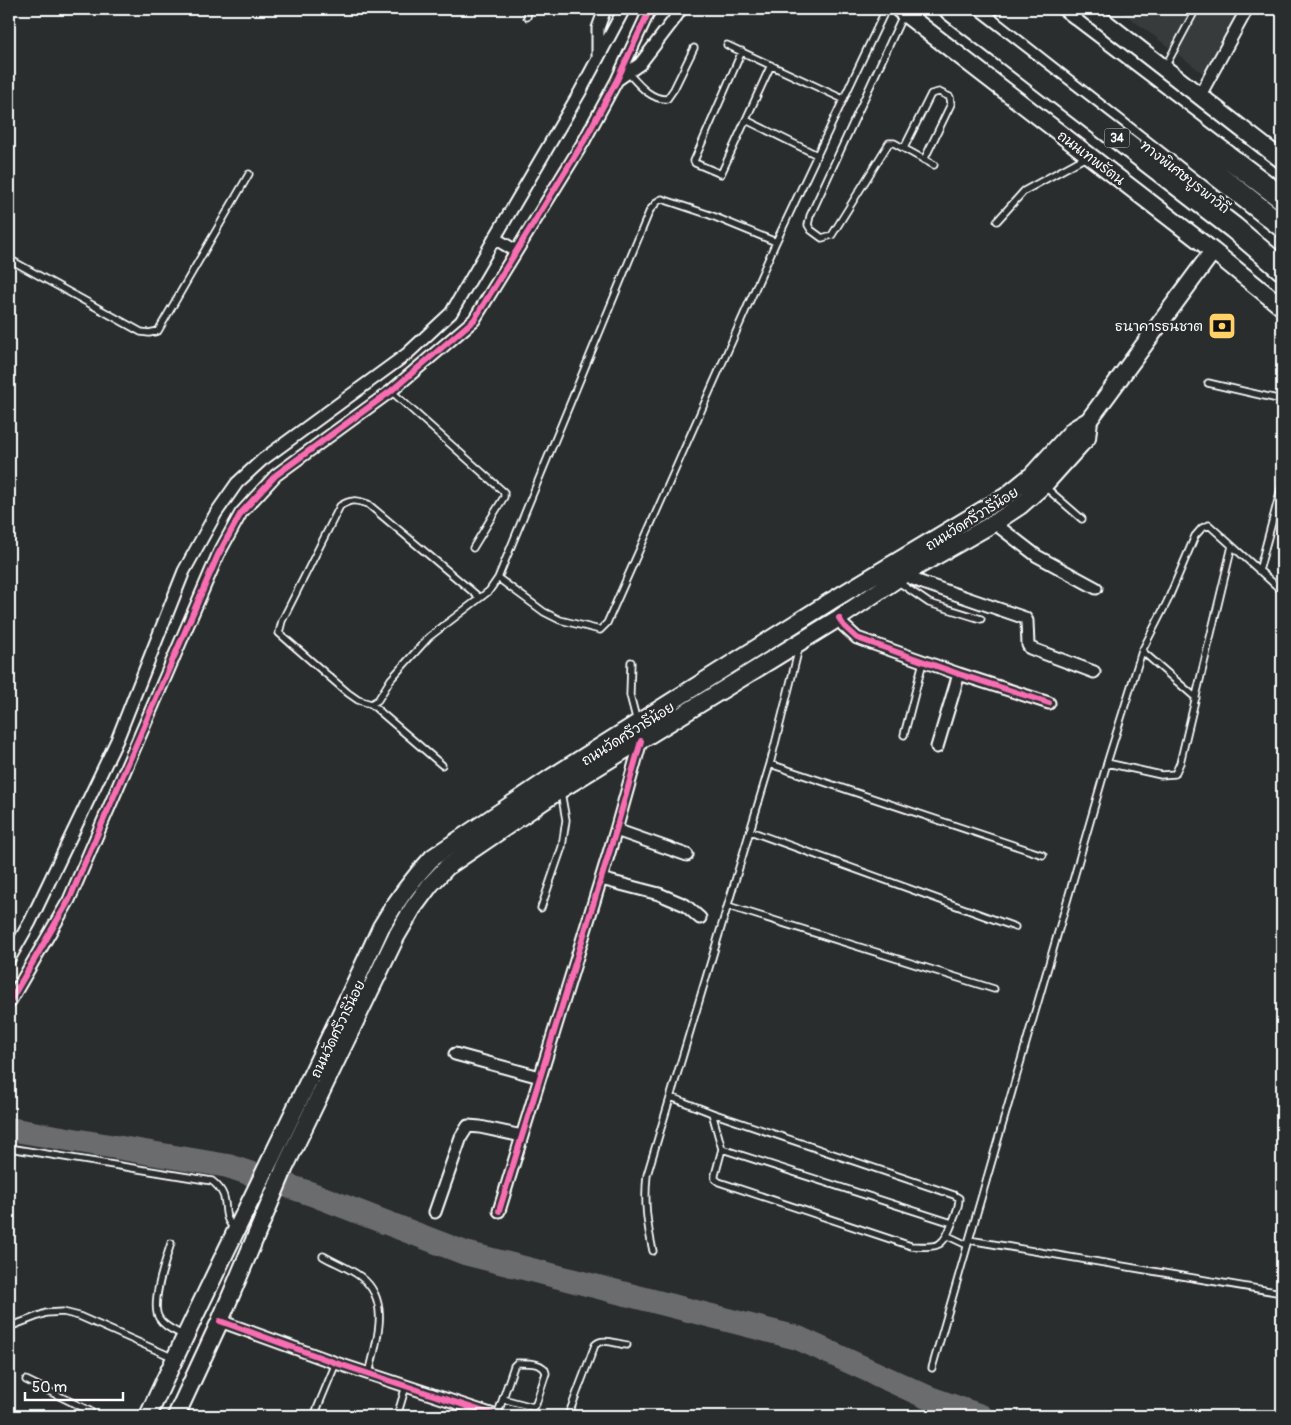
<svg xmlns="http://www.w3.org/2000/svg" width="1291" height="1425" font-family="Pangolin,'Playpen Sans Thai',sans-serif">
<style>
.built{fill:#373a3b}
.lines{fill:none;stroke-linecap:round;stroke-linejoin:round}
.river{stroke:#6a6c6d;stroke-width:24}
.lane-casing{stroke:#fff;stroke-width:9}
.street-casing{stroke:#fff;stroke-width:15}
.secondary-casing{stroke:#fff;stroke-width:20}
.highway-casing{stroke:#fff;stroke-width:25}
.lane{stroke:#2a2d2e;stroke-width:5.5}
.street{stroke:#2a2d2e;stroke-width:11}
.secondary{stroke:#2a2d2e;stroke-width:16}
.highway{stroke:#2a2d2e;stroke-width:21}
.cycleway-casing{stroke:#2a2d2e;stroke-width:9}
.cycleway{stroke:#f96db3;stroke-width:6}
.labels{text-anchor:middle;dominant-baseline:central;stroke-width:5;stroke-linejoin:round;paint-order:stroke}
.shield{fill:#2a2d2e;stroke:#bfc0c0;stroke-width:1}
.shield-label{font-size:12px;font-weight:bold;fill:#fff}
.street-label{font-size:14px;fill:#fff;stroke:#2a2d2e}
.poi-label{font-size:14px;fill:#fff;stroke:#2a2d2e;text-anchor:end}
</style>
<rect width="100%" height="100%" fill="#2a2d2e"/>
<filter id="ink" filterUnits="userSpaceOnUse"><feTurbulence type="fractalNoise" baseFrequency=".02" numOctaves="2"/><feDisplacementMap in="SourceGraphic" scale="10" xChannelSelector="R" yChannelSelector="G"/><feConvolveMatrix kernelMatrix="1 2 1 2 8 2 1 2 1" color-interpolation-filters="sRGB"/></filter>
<g filter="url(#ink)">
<path class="built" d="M1118,9H1245L1208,77Z"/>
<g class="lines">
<path class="river" d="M9,1129L228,1166L312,1194L465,1253L798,1338L927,1397L981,1416"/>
<defs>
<path id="lane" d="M903,15L810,216L808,225L811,230L822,238L832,235L889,143H894L934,165
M527,17L529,9
M727,45L843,99
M742,51L694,161L695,163L721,174L771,65
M1165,67L1196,9
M629,74C639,85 651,100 667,99L674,89L694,48
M746,120L817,155
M904,148L931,94L939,92L950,97L951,104L924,160
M997,221L1024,191L1086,157
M9,259L141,332L149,333L158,331L249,174
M1208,383L1282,400
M391,391L504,492V497L473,548
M1044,486L1082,519
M1259,571L1282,485
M498,578L544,612L560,620L600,630L607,623L776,242L886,9
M897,581L929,603L981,619
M480,598L489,591L498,578L650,210L658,201L662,199L710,215L776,242
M1142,651L1196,698
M631,662L630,695L637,722
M371,704L378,700L391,679L429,637L480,598L368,504C356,500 351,499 340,506L282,621L279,633L348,693L358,700L371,704L442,765
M904,735L923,662
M1107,763L1161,775L1175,774L1180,763L1232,546
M770,764L1043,855
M750,831L1015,927
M728,906L994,989
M541,908L562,847L566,820L561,792
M671,1097L712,1113
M712,1113L954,1195L959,1198C959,1207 956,1214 953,1221C943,1249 938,1247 911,1246L719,1182L715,1179V1175L722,1149Z
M9,1148L212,1181C235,1199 217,1213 235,1229
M722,1149L952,1223
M948,1236L967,1245
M969,1240L1282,1293
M171,1243C166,1259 150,1304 159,1318C164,1327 176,1331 184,1336
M653,1251C647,1224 644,1203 647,1175L770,764L799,648
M323,1256C335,1263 350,1268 361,1277C392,1301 376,1342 369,1374
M9,1327L46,1313L63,1312L79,1316L172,1357
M932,1368L1107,763L1142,651L1167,602L1195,536L1202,528L1209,525L1282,591
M26,1380L90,1411L92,1416
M314,1416L336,1363
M397,1416L406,1386
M497,1416L514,1366L517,1363C527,1363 544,1362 546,1373L536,1404L533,1407L503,1399
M568,1416L595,1345C602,1337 617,1344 627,1345"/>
<path id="street" d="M598,56V28L605,9
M617,80L640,64L673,21L681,9
M1200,95L1247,9
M494,238L516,251
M994,523L1037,556L1096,588
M906,573L913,579L923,583L1025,618L1027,621L1028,645L1030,648L1094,672
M839,618L844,626L857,638L959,674L1049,703
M937,747L959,674
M616,830L687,855
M601,879L659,894L685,905L700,918
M9,959L30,922L117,740L184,571L216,513L237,483L262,460L407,354L451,313L580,92L624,9
M9,1003L69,900L218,555L241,513L276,475L391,391L474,320L584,141L617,80L650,9
M455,1054L540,1077
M499,1211L616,830L641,741
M435,1212L461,1137L468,1126L480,1127L522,1136
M220,1321L336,1363L497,1416"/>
<path id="secondary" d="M899,9L1213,251L1282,307
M1088,9L1282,160
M148,1416C223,1252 306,1092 381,927C396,901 412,879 433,857L552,777L831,601L1006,496L1032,475L1074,429L1089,420L1213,251
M176,1416L220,1321L285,1167L396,937L413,908L430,885L447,867L560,790L839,618L906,573L994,523L1020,506L1046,483L1081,444L1087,438L1089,420"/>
<path id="highway" d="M950,9L1234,228L1282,269
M1006,9L1282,226
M1033,9L1282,198"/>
</defs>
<use href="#lane" class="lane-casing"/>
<use href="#street" class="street-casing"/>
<use href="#secondary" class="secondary-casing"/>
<use href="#highway" class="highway-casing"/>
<use href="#lane" class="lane"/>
<use href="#street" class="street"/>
<use href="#secondary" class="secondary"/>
<use href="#highway" class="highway"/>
<defs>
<path id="cycleway" d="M839,618L844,626L857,638L959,674L1049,703
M9,1003L69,900L218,555L241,513L276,475L391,391L474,320L584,141L617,80L650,9
M499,1211L616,830L641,741
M220,1321L336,1363L497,1416"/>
</defs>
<use href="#cycleway" class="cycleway-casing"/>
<use href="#cycleway" class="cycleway"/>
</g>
</g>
<defs>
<symbol id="bank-square" viewBox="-11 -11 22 22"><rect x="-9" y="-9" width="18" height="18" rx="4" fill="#ffd166" stroke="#2a2d2e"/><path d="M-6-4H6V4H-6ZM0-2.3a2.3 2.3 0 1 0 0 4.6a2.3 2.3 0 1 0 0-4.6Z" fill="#111"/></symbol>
</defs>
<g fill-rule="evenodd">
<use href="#bank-square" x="1206" y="310" width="32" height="32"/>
</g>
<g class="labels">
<rect class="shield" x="1104.5" y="128.5" width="25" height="19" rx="4"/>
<g class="shield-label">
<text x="1117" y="138">34</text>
</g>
<g class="street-label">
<text transform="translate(1091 158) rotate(37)">ถนนเทพรัตน</text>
<text transform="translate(1185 177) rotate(38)">ทางพิเศษบูรพาวิถี</text>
<text transform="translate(972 519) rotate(-32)">ถนนวัดศรีวารีน้อย</text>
<text transform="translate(628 734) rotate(-32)">ถนนวัดศรีวารีน้อย</text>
<text transform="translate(338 1029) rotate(-64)">ถนนวัดศรีวารีน้อย</text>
</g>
<g class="poi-label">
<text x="1203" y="326">ธนาคารธนชาต</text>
</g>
</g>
<rect width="1291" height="1425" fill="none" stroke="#2a2d2e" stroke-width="30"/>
<rect x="15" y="15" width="1261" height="1395" fill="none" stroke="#fff" stroke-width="2" filter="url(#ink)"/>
<path d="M25 1392v8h98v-8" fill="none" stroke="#ffffff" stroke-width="2.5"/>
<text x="32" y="1392" font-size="15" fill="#ffffff" stroke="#2a2d2e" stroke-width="4" paint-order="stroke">50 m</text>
</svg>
